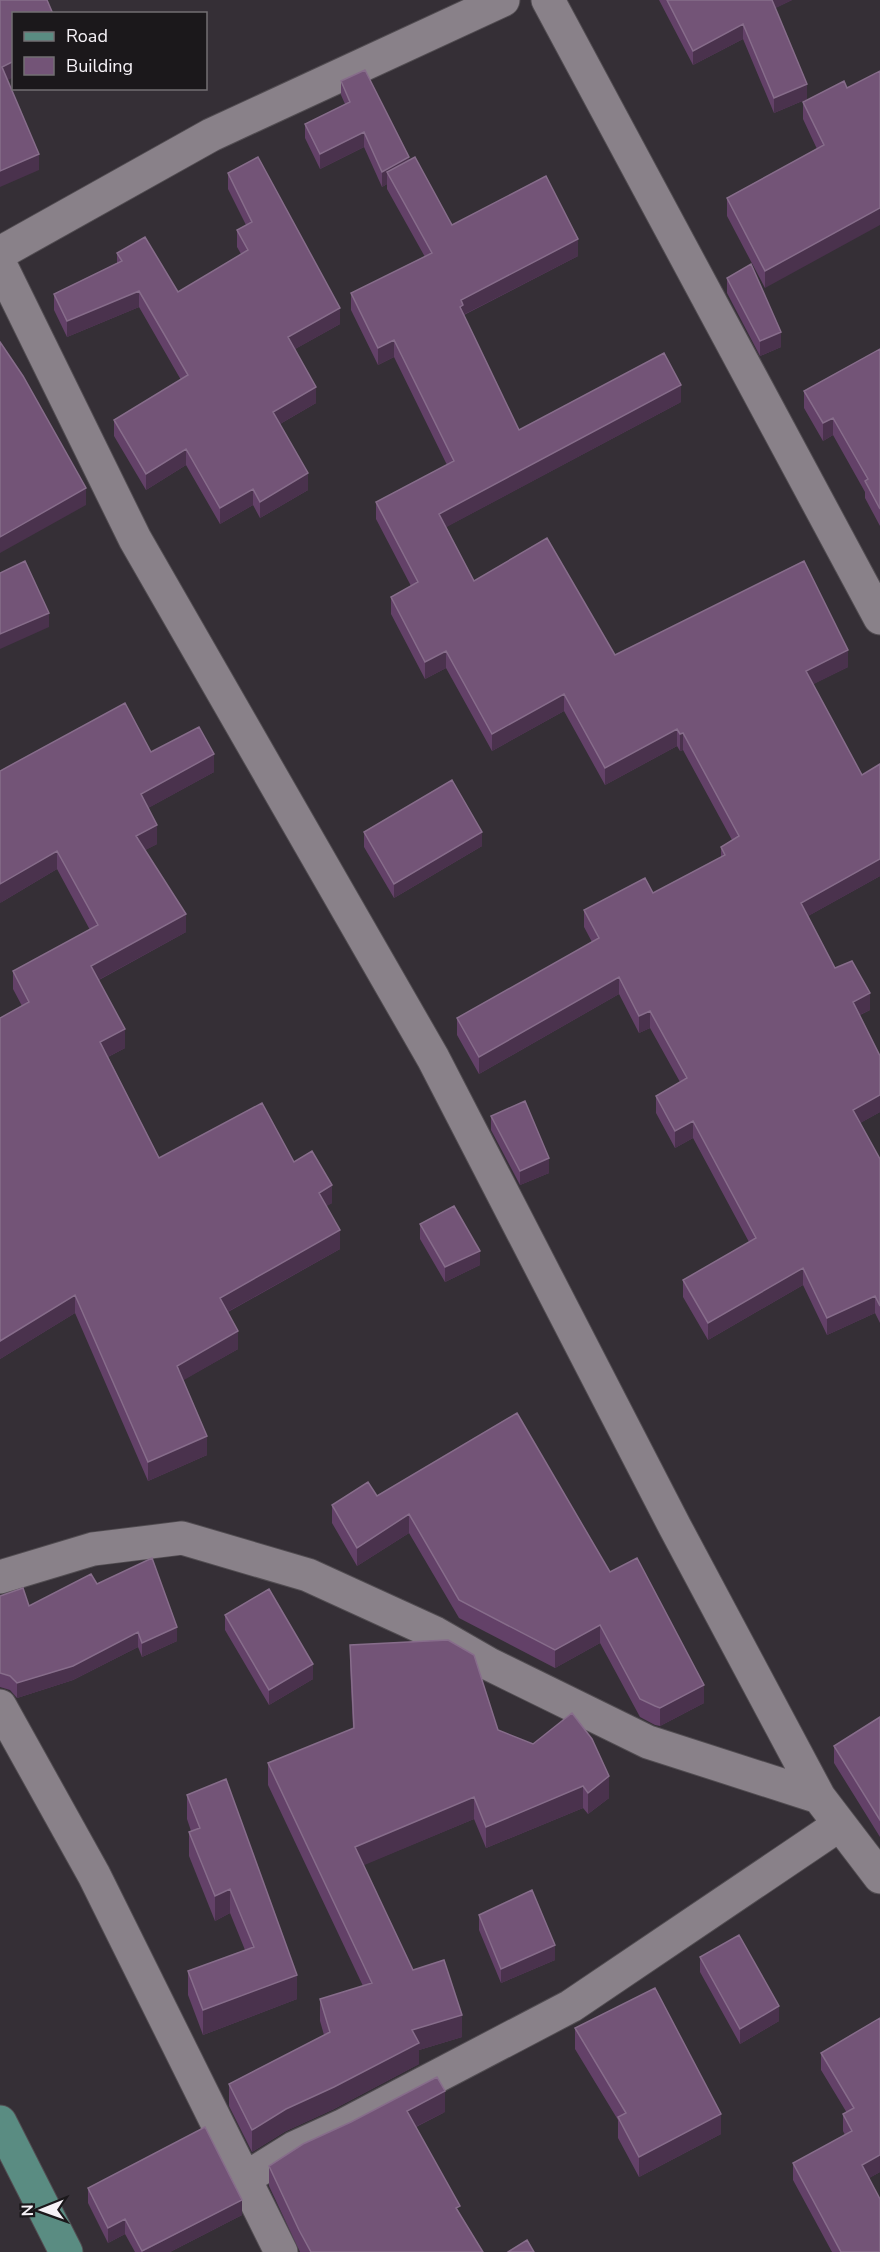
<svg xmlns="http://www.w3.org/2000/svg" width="880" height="2252" font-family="'Nunito Sans',sans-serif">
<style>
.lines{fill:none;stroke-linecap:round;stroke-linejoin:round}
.minor-casing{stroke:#514c51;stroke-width:35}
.major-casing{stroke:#514c51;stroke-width:35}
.minor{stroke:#898189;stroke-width:33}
.major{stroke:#5a8c82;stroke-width:33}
.wall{fill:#634168}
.shaded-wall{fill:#4a324d}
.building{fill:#735477;stroke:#876d8b;stroke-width:1.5}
</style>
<rect width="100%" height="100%" fill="#352f36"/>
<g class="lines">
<defs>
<path id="minor" d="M548,0L880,618
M0,253L211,135L503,0
M0,264L135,539L433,1058L675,1527L819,1797L880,1877
M0,1577L93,1549L182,1538L308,1575L435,1633L489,1664L648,1742L819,1797
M0,1706L94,1875L281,2252
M246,2178L294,2148L342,2126L571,2006L839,1825"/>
<path id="major" d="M0,2122L66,2252"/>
</defs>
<use href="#minor" class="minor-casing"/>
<use href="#major" class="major-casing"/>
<use href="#minor" class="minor"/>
<use href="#major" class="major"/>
</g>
<path class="wall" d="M659,0H792L775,8L807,99L774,113L743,39L693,65Z
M341,81L409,160L452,225L578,256L464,315L519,430L681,402L446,527L474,581L615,655L848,667L813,684L862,775L880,764V876L808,916L835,968L870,1010L860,1015L880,1112L860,1123L880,1159V1323L875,1313L827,1335L803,1285L708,1340L683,1297V1280L749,1242L693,1138L675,1148L656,1113V1096L680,1082L650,1028L639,1033L619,994L479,1074L457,1035V1018L592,942L584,927V910L653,893L721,857V847L732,840L683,750L680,751L677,746L605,785L564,711L492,751L446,668L425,679L391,614V597L411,586L376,519V502L447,465L394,357L378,365L351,310V293L425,257L387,189V184L382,187L364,147L320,169L305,138V124L345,104L341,95Z
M847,88L765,288L727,216V198L817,149L803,119V102Z
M228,173L340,324L295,349L316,403L280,424L308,490L260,518L253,505L220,524L186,465L146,490L114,436V420L181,380L139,307L67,337L54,310V294L117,263V253L178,292L241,254L237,247V230L246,225L228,189Z
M727,278L781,347L760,356L727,293Z
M880,349V526L865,498V492L833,435L823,441L804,408V391Z
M151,752L214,772L148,808L157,844L145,850L186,932L99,980L125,1048L108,1057L159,1158L294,1162L332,1203L326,1206L340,1249L228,1312L238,1349L183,1380L207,1455L148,1481L75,1313L0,1359V1018L22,1006L13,989V971L90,930L57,869L0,903Z
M364,832L482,846L394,898L364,847Z
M491,1116L549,1173L520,1185L491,1130Z
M420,1224L480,1265L445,1282L420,1239Z
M377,1496L610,1572L704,1703L660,1726L655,1725L640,1717L600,1643L555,1668L459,1618L409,1533L357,1566L332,1523V1505Z
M97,1584L177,1641L142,1657L138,1647L73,1680L17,1698L10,1690L0,1687V1596L29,1606Z
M225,1615L313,1679L269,1705L225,1630Z
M350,1645L498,1730L609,1798L588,1814L583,1808L486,1848L474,1819L363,1865L413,1970L462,2037L419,2050V2064L334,2109L286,2131L252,2152L229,2106V2084L324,2035L320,2021V1999L363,1986L268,1785V1763L353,1729L350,1666Z
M880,1717V1837L834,1763V1746Z
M187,1795L297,1999L203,2035L188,1995V1971L245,1950L230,1913L215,1921L189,1856V1832L191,1831L187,1819Z
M479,1915L555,1960L501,1983L479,1930Z
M700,1957L779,2021L740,2044L700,1972Z
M880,2018V2172L869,2178L880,2252H832L793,2180V2163L845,2135L843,2131V2114L847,2113L821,2070V2053Z
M575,2028L721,2134L639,2177L618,2138V2120L575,2049Z
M445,2112L416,2127L460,2214L483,2252H300L269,2186V2166Z
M88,2188L242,2215L170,2252H135L125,2234L108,2243L88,2203Z"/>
<path class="shaded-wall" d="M770,0H792L770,11Z
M743,24V39L693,65V51Z
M14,61V77L2,83V67Z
M807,84V99L774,113V98Z
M364,132V147L320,169V154Z
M39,154V170L0,187V171Z
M409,157V171L387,172V184L382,187V172Z
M880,208V225L765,288V271Z
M578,239V256L463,315L460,307L461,300Z
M139,291V307L67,337V321Z
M340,308V324L288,353V337Z
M781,332V347L760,356V341Z
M394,340V357L378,365V348Z
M681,385V402L439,531V514Z
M316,387V403L273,428V412Z
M833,418V435L823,441V423Z
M186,449V465L146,490V474Z
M308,473V490L260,518V502Z
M86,488V505L0,553V537Z
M253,489V505L220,524V508Z
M49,613V627L0,649V634Z
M848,650V667L806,688V671Z
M446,651V668L425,679V662Z
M564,694V711L492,751V734Z
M677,729V746L605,785V768Z
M683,733V750L680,751V734Z
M214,754V772L141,812V794Z
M157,825V844L136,855V836Z
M482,832V846L394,898V884Z
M57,851V869L0,903V884Z
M880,859V876L801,920V903Z
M186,914V932L91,984V966Z
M619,977V994L479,1074V1057Z
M870,993V1010L853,1018V1002Z
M650,1011V1028L639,1033V1016Z
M125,1029V1048L100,1061V1042Z
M880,1095V1112L853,1127V1110Z
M693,1121V1138L675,1148V1131Z
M549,1158V1173L520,1185V1171Z
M332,1185V1203L319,1211V1193Z
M340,1230V1249L220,1316V1298Z
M480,1251V1265L445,1282V1267Z
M803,1268V1285L708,1340V1323Z
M75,1295V1313L0,1359V1341Z
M875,1296V1313L827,1335V1318Z
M238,1331V1349L177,1384V1366Z
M207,1436V1455L148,1481V1462Z
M409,1514V1533L357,1566V1548Z
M600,1625V1643L555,1668V1650Z
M177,1627V1641L142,1657V1643Z
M138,1632V1647L73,1680L17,1698V1683Z
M313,1664V1679L269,1705V1690Z
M704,1685V1703L660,1726V1708Z
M609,1776V1798L588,1814V1793Z
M583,1786V1808L486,1848V1827Z
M474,1797V1819L355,1869V1847Z
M230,1889V1913L215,1921V1896Z
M555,1945V1960L501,1983V1969Z
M297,1975V1999L203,2035V2010Z
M779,2006V2021L740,2044V2029Z
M462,2015V2037L419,2050V2064L334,2109L286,2131L252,2152V2130L412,2030Z
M445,2091V2112L407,2131V2111Z
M721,2114V2134L639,2177V2157Z
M880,2155V2172L862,2182V2165Z
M242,2200V2215L170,2252H142Z
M125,2219V2234L108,2243V2228Z"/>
<path class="building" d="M0,0H47L53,14H14V61L2,67L39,154L0,171Z
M667,0H772L807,84L774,98L743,24L693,51Z
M365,70L409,157L382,172L364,132L320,154L305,124L350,102L341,81Z
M880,71V208L765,271L727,198L824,145L803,102L844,81L847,88Z
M258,157L340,308L288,337L316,387L273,412L308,473L260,502L253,489L220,508L186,449L146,474L114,420L188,375L139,291L67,321L54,294L122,261L117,253L145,237L178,292L248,250L237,230L252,222L228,173Z
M415,157L452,225L546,176L578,239L461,300L463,305L460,307L519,430L664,353L681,385L439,514L474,581L547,538L615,655L804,561L848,650L806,671L862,775L880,764V859L801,903L835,968L852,961L870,993L853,1002L880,1056V1095L853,1110L880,1159V1306L875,1296L827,1318L803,1268L708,1323L683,1280L756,1238L693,1121L675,1131L656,1096L687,1078L650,1011L639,1016L619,977L479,1057L457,1018L599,938L584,910L645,878L653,893L725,855L721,847L739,836L683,733L680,734L677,729L605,768L564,694L492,734L446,651L425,662L391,597L418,582L376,502L454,461L394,340L378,348L351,293L432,253L387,172Z
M751,264L781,332L760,341L727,278Z
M0,342L23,376L86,488L0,537Z
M880,349V509L865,481L868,479L833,418L823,423L804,391Z
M25,561L49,613L0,634V573Z
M125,703L151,752L199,727L214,754L141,794L157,825L136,836L186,914L91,966L125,1029L100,1042L159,1158L262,1103L294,1162L312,1151L332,1185L319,1193L340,1230L220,1298L238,1331L177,1366L207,1436L148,1462L75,1295L0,1341V1018L29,1002L13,971L98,925L57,851L0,884V771Z
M452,780L482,832L394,884L364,832Z
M525,1101L549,1158L520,1171L491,1116Z
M454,1206L480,1251L445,1267L420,1224Z
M517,1413L610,1572L637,1558L704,1685L660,1708L655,1706L640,1699L600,1625L555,1650L459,1600L409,1514L357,1548L332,1505L368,1482L377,1496Z
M152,1558L177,1627L142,1643L138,1632L73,1666L17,1683L10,1676L0,1673V1596L23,1588L29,1606L91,1574L97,1584Z
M269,1589L313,1664L269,1690L225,1615Z
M448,1640L474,1655L498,1730L533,1744L572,1713L592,1739L609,1776L588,1793L583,1786L486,1827L474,1797L355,1847L413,1970L444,1960L462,2015L412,2030L419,2043L334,2087L286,2109L252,2130L229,2084L330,2032L320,1999L372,1983L268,1763L354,1728L350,1645Z
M880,1717V1820L834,1746Z
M226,1779L297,1975L203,2010L188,1971L254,1947L230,1889L215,1896L189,1832L200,1828L187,1795Z
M532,1890L555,1945L501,1969L479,1915Z
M739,1935L779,2006L740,2029L700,1957Z
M655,1988L721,2114L639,2157L618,2117L626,2113L575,2028Z
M880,2018V2155L862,2165L880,2199V2252H841L793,2163L852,2131L843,2114L854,2108L821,2053Z
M437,2077L445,2091L407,2111L460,2206L456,2208L483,2252H311L299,2230L269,2166L303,2144L351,2122Z
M205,2127L242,2200L142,2251L125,2219L108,2228L88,2188Z
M527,2240L534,2252H508Z"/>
<rect x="12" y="12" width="195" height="78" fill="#1b181b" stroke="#736f73" stroke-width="1.5"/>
<rect x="24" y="32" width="30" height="9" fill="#5a8c82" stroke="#736f73" stroke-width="1.5"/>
<text x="66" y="42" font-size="18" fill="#f6f2f7">Road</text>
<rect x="24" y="57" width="30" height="18" fill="#735477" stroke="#736f73" stroke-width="1.5"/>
<text x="66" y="72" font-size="18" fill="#f6f2f7">Building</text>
<g transform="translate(42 2210) rotate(269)" stroke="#1b181b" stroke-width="4.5" paint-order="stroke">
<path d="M0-4.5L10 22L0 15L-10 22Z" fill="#f6f2f7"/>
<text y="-9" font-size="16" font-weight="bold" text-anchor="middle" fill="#f6f2f7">N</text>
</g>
</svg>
